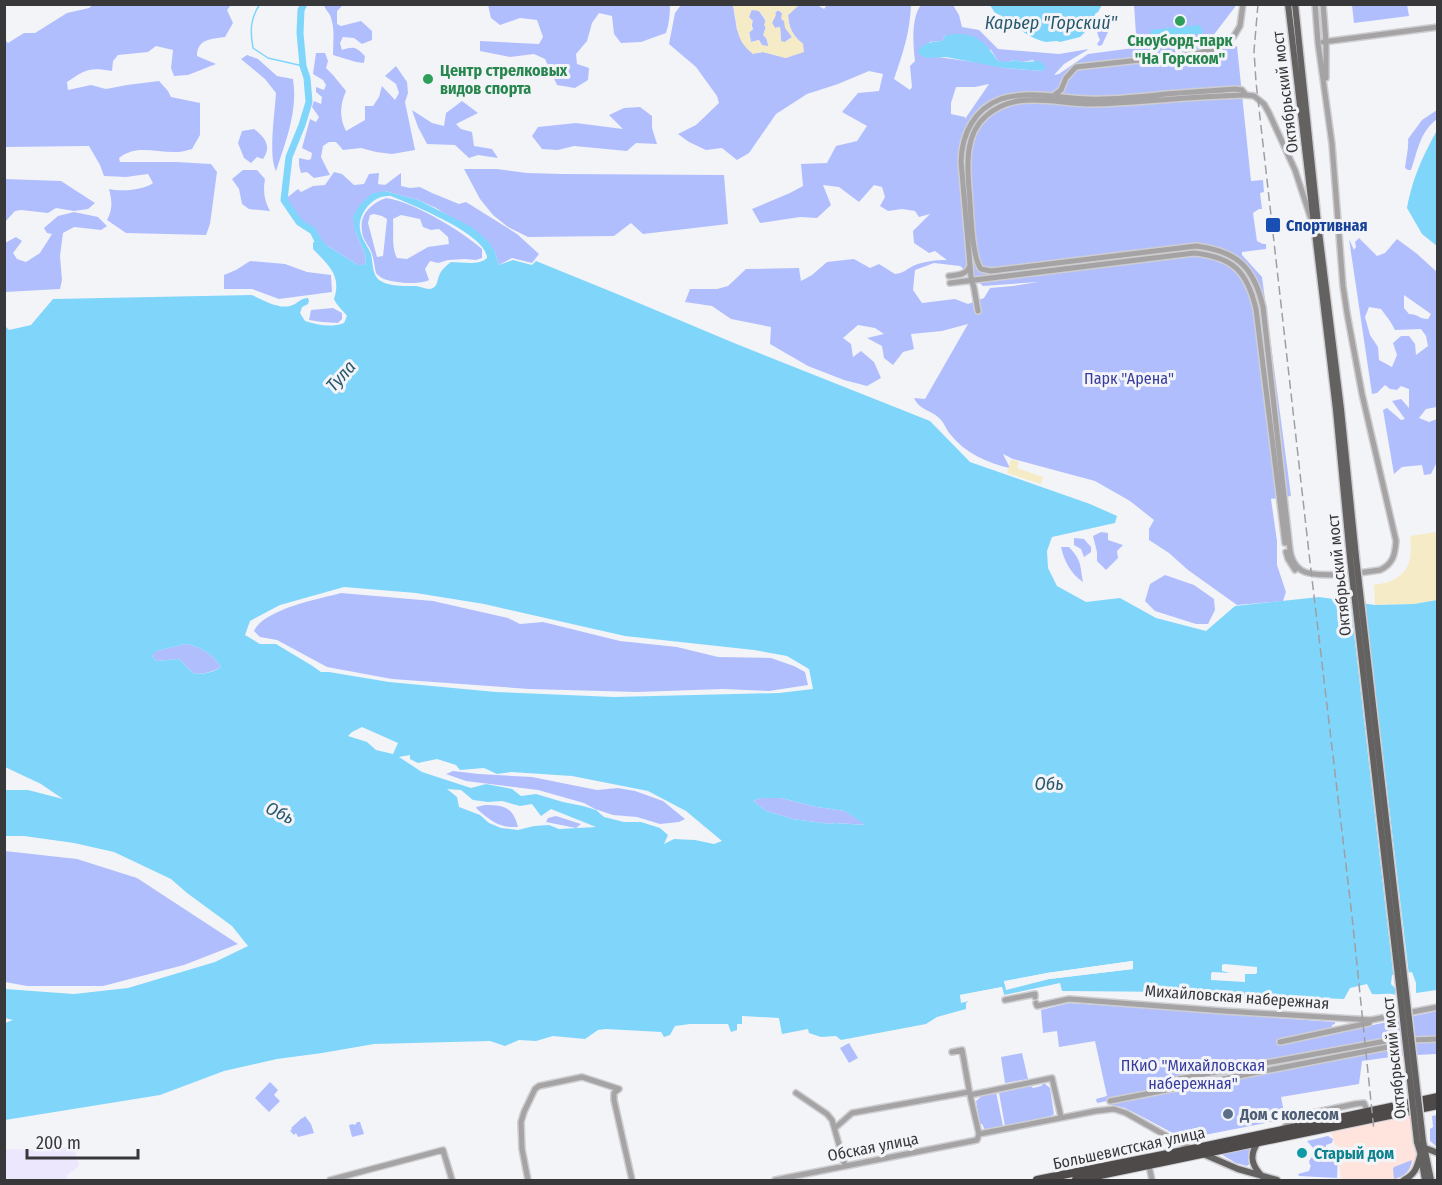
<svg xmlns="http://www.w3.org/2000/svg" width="1442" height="1185" font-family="'Fira Sans Condensed',sans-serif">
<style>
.commercial{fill:#fee4dd}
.industrial{fill:#ede7fd}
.green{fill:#b1befe;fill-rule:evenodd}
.sand{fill:#f5ebc6;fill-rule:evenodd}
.water{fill:#80d5fb;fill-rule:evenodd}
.pier{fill:#f3f4f8;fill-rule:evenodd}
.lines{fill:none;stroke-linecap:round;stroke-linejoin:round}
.stream{stroke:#80d5fb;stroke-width:1.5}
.river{stroke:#80d5fb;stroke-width:7}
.minor-casing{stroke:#ceced2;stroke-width:8}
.major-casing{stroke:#ceced2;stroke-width:9}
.highway-casing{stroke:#ceced2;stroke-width:10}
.minor{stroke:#a5a3a3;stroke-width:5}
.major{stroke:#646161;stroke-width:6}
.highway{stroke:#4e4a49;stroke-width:8}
.rail{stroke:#9f9fa2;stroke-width:1.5;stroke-dasharray:9 4.5;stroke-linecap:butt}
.major-bridge-casing{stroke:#ceced2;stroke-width:9;stroke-linecap:butt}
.major-bridge{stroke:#646161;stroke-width:6}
.leisure-dot{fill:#2e9e5b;stroke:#f3f4f8;stroke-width:2}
.transit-dot{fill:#1a4fb4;stroke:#f3f4f8;stroke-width:2}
.service-dot{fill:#5c6f8a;stroke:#f3f4f8;stroke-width:2}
.culture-dot{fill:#0f9aa8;stroke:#f3f4f8;stroke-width:2}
.labels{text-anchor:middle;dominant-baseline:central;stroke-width:6;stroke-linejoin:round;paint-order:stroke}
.leisure-label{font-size:16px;font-weight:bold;fill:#27864d;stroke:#f3f4f8}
.street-label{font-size:16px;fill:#38383a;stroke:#f3f4f8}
.transit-label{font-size:16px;font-weight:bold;fill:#164399;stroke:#f3f4f8;text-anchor:start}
.park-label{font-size:16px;fill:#383d9d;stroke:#f3f4f8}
.service-label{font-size:16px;font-weight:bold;fill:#4e5e75;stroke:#f3f4f8;text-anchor:start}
.culture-label{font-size:16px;font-weight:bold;fill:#0d838f;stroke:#f3f4f8;text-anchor:start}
.water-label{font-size:18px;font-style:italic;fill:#29586d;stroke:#f3f4f8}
</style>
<rect width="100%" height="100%" fill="#f3f4f8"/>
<path class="commercial" d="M1413,1115L1416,1153L1413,1167L1410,1172L1405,1177L1396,1180H1341L1339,1165L1343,1164L1338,1146H1335L1331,1132Z"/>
<path class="industrial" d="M74,1146L79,1166L68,1174L66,1180H5V1149L40,1150Z"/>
<path class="green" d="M93,5H231L227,10L233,23L225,37C211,39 197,39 197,56L216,64L188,75L174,76L171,68L173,50L156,46L148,52L118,55L113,61L112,71C89,67 86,69 67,82L68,90L91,85L106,89L127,85L159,81L168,91L171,97L200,103V135L192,149C187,150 182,152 177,152C156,153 137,144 119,158L120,162H176L211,164L217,172L210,224L206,235L126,233L107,220C113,209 112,201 109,189C120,192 144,190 153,183L148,174L126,177L104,176L100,165L89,146L5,147V40L8,43L24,33H35L67,13L89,8Z
M324,5H342V6L337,11V24L341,26L361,21L372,31V40L362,44L354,38L343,37L340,43L342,50C354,46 356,47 365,56L364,63L356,62L333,55C333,42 335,30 331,18C330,13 325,10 324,5Z
M488,5L670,4C670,15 669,24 666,33L641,42L621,43L614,34L612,16L599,13L592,23L587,41L576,54L577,64L589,68L588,80L575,88L557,85L545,59L534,54L510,57L480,51V41L539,44L543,37L537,20L520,18L500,25L491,18Z
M681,5H733L737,30L753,53L763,52L786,58L803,44C792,35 789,28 788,15L799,5H817L824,9L827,5H911C910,32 903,53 894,79L910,90L912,87L910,66L915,61C913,44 911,18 921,5H953L959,15L962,27L979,30L998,49L1059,54L1089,49L1064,64L1054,75L1059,74L1088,54L1141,47L1139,35L1136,34L1134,5H1235V7L1209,41L1155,46H1237L1251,181L1263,180L1264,192L1260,193L1262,209H1259L1253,213L1257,241L1263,244H1266V249L1242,252V255L1262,277L1291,496L1271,499L1277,541V565L1286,592L1283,601L1237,605L1188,570L1169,553L1149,540V529L1154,520L1130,501L1095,481L1013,459L1003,454L1010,468C987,463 965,453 950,434C946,429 944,422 939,418C931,410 919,410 914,398L925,399L968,324L942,331L911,334L914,349L903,352L893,365L884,358L882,346L867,338L884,334L875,328L858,325L843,338L851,344L853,357L861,351L874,362L881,378L867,386L844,380L808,366L770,344L771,327L731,319L712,306L685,302L690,289H717L728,286L746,269L799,268L801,281L812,275L827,262L854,259L870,268L879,264L895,274C904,273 905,270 913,266C924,261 936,260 947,260L935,251L929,253L914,243L913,231L930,214L919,217L915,211L902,209L888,211L880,206L885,197L882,187L874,185L859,202L839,187L823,185L831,205L817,218L800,217L760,223L752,209L790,193L803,186L801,164L827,163L836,146L857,141L867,126L842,112L858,93L879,91L883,74L869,71L838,84L807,94L776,114L749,153L737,160L722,148L706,150L689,142L678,134L696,125L719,103L717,96L696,67L669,44L675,13ZM946,35H952L991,50L998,61L1006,63L1014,60L1022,62L1033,60L1044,71L1004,68L988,64L938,57L929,42L942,41ZM989,84L965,119V117L951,114V103L956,87H975ZM934,263L960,266L983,286L1038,282L1013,286L990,288L984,298L968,304L955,299L922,303L913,290L915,270Z
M1352,5H1407L1409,16L1354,23Z
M753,9L759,11C764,18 769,23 764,32L769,46H762L759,40L751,42L749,32L753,29L749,17L751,11Z
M778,10L782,13L787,29L792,37L785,42H781L780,27L775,28L772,23L775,13Z
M1107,17L1110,20L1108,32L1102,45L1099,46L1097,44L1100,40C1094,28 1099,25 1107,17Z
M316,53H325L328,61L326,68L333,75L346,91C340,105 339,117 346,131L365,120V106H373L379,97L382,86L395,100L399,93L396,84L385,76L396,66L407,82L408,93L405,102L415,150L392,154L376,152L361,148L343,150L336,142H329L323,146L321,157L330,175L314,178L307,172L301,173L299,165V158L308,160L311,159L312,153L302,148L310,119L316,122L319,117L312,107L314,101L321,104L322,97L316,92V87L324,90L326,85L323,80L313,74Z
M247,55L258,59L277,76L293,79C298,111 286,141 276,171C268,155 275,112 276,93L265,79L241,59Z
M462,101L478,113L456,124L461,129L472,132L474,146L492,149L498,158L478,155L469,158L455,145L427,144L418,127L412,110L432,123L444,126L446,113Z
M640,107L652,116V128L657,144L636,143L627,151L574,146L558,150L542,149L532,136L538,127L576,123L623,129L609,115L624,108Z
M1437,110V119C1419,133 1418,151 1411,170H1408L1405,168C1406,158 1409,148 1408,139L1422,120Z
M254,129C265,137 272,147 263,159L257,157L251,163L244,158L238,143L242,131Z
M464,169H497L527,173L563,174L724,175L728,224L643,234L631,223L614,236L528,237L508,227L493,215L480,199Z
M243,170H257L265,179C263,191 264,200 270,211L249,209L242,204L239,189L232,179Z
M334,172L342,174L354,185L364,184L369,174L379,173L378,184L385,185L401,173V186L410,188L420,187L432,193L459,204L466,202L517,234L539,254L532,263L512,258L499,265L495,252L453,219L436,208L418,200L385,191L359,206L355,231L365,254L366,263L362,265H358L323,243L318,241L313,231L299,222L284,200L298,189L301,192L313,186L325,185Z
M5,179L61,181L95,203L88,209L74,211L56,208L48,213L21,210L15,211L5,222Z
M386,198C414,202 460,230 482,249V258L476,260L465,259L448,260L438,263L430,261L425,269L429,280C421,285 393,283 384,279C383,279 376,274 376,273C374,265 374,257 370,249C367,243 362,238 362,231C359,214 372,203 386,198ZM374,214L382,216L387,219L383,256L377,257L368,223L370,215ZM401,215L420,219L423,227L431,230L439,229L448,237L449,244L428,247L407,259L397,258C391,247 394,232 393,219Z
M74,212L98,217L107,226L101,230L74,227L63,233L60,256L62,280L60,289L5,292V243L16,237L22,241L13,253L17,259L26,262L40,253L52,234L47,233L44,228L58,216Z
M1359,238L1377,256L1385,253L1397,239L1416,253L1437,272V407L1426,409L1419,418L1429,422L1437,419V462L1431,474L1424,475L1422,465L1402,467L1394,474L1383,410L1387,408L1401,420L1405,419L1392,401L1401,399L1409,408V389L1401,386L1397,390L1390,389L1385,385L1377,393L1372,394L1349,239L1354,250L1356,247L1355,242ZM1404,295L1431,314L1428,319C1419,319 1418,314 1409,314L1404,308ZM1369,307L1381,309L1390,321L1395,330L1421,329L1426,336L1428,346L1416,355L1415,344L1409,336H1401L1393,343L1397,355L1392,367L1379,360L1378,347L1370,335L1365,317Z
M250,261L285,264L307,272L331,275L332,292L279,299L252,289H224V275L236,270Z
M333,308L342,313V319L338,323L322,322L309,320L311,310Z
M1101,532L1108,533V540L1123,545L1117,551L1118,558L1106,570L1097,561V552L1093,536Z
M1074,538L1084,539L1091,547V552L1084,557L1081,549L1074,545Z
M1061,547H1069C1082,561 1080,565 1083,582C1071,574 1064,561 1061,547Z
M1165,575L1194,585L1214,599L1215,610L1208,624H1196L1155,611L1145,601L1150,584Z
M341,593L433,601L508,618L520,624L543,622L620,641L677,647L718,657L771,658L794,666L805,672L808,685L769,691L723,689L637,692L529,689L392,679L327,667L277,640L260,637L254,631C264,609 319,599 341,593Z
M186,644C201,647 213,654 221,667C212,672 203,675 193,673L179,659L156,661L152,656L155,651Z
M453,771L479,774L532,777L597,790L618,788L635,791L663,801L685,819L679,822L660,824L637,817L613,815L595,809L584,803L538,790L466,781L446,774Z
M761,798H781L817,807L845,811L868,825L835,823L830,824L793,819L766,811L753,801Z
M485,805C504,805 513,807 518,827C499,828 491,821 477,809L476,807Z
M556,816L581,824L576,828L546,822L548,818Z
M5,851L77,859L137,878L238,944L184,965L103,986H27L5,982Z
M1069,1003L1278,1017V1018L1335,1022V1024L1332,1025L1331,1032L1373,1025L1437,1011V1056L1436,1054L1398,1056L1362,1061L1359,1084L1281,1097L1285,1117L1281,1120L1184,1139L1135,1113L1125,1108L1109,1104L1108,1099L1107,1101L1097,1103L1096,1099L1107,1096L1095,1041L1059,1047L1057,1031L1043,1033L1041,1010Z
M849,1043L858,1058L849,1063L840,1048Z
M1022,1053L1028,1079L1005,1083L1001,1057Z
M270,1082L278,1090L274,1095L280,1101L269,1112L255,1098Z
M1044,1083L1050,1088L1054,1114L1051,1116L1005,1126L999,1093L1031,1086L1033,1088L1041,1086Z
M996,1092L1003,1126L985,1130L982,1124H980L976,1101L983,1095Z
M1437,1115H1438L1437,1147L1430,1141V1129L1433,1127L1432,1116Z
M305,1116L311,1124L314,1133L298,1137L296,1133L294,1135L290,1131L292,1129L291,1128L302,1118H303Z
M357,1122H360L364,1134L352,1137L349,1125L353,1124L355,1125Z
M1328,1136L1333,1139L1332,1143L1326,1145V1147H1333L1337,1150L1338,1157L1337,1178L1299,1176L1298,1174L1309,1171L1311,1165H1310L1309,1161L1314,1154V1149L1307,1141Z
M1251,1147L1248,1155L1249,1164L1247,1166L1236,1163L1219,1153Z
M1412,1160C1411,1170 1404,1177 1394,1179L1393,1169L1394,1167Z"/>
<path class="sand" d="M798,5H799L788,15C789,28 792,35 803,44L804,52L786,58L763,52L753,54C733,38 739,26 733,5ZM753,10L759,11L766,20L764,25L766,28L763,35L767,39L768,46L762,45L759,40L753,42H751L749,33L753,29L751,27L753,21L749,17L751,11ZM779,10L782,13L781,19L784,21L785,28L792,37L785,42L781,41L780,27L775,28L772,23L776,15L775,12Z
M1011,459L1019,462L1017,468L1043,477L1041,484L1007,473Z
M1437,532V600L1414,604L1375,605L1374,585C1405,581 1414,566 1410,536Z"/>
<path class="water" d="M990,5H1102L1098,12L1095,14L1092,24H1087L1085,32L1080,37L1060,42C1056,40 1052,42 1046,42C1032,39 1021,31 1010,22L1005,24L1002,21V16L995,13Z
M1200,25L1203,32L1201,34L1151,39V30Z
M957,34C979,34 986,44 998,61C1004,62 1009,63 1014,60L1022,62L1040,61L1045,66L1044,71L1004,68L946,57L928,58L921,56L918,51C924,42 932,42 942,41L946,35Z
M1437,130V246L1422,234L1407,208C1413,177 1422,158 1437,130Z
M385,191L418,200L472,227L488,241L495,252L499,265L513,260L532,265L536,261L622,296L734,343L930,421L970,462L1090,504L1117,516L1115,523L1052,537L1047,551L1048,568L1057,586L1086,602L1120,598L1156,618L1206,631L1235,606L1319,597L1375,605L1414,604L1437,600V990L1416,993V983L1412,972L1392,975L1391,984L1397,990L1399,996C1389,992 1382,995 1372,994L1367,984L1350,988L1344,999L1276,996H1224L1179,992L1062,991L1060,983L1004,995L1002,987L960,995L962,1002L969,1001L966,1003V1009L937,1017L926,1024L841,1040L836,1036L821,1037L809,1033L808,1029L782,1034L779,1018L742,1016V1024H737V1030L731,1032L728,1024H690L675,1026L670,1035L664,1037L661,1032L606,1029L598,1030L585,1039L553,1036L536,1041L519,1040L505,1046L490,1041L374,1044L322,1053L277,1059L224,1071L160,1095L5,1120V1023L13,1020L5,1018V989L74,994L128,988L215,962L248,946L232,926L187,893L171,879L114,852L74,843L24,836H5V790H28L63,799L41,784L5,767V326L9,330L31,325L53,299L252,295C263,300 278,309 290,306C298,304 300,298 308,298L309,301L308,304L302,307L300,313L305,321C318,325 331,328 344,323L347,316C342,309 337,306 334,299C342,275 328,265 313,249V242L323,243L358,265H362L366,263L365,254L355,231L353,217L359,206L371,194ZM391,196C412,205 487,234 487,258C479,266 462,262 451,262C446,266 441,270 439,276C437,280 438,285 433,288C428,291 421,286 415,286C405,286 389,287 379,280C372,274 373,263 371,254C368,246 361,239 360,229C358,216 369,201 381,197C384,196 388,196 391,196ZM344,587L416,593L484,604L625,636L754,650L787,656L809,669L813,689L779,693L614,697L496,692L389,682L329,672H321L311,665L276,644H260L245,635L250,621L280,605ZM186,644C201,647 213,654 221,667C212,673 203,675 193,673L179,659L156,661L152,656L156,651ZM362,727L398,743L393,754L376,750L367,742L348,736L352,732ZM410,755V759L418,763L437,759L456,765L460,770L484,768L497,774L511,772L572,776L648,791L686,811L722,841L714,844L695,840L674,839L664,844L668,835L660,828L641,822H624L604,817L596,810L583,806L563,802L536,794L521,796L512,789L486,784L471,788L422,772L399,757ZM447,789L461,790L473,800L488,802L502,801L520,806L532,804L541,816L551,809L596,827L559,829L549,825L534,826L518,830L501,828L489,823L480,815L459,807L457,797ZM761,798H781L817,807L845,811L866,825L835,823L830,824L793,819L766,811L753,801ZM1132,961L1133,969L1049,979L1007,989L1004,982L1047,973Z"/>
<path class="pier" d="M1350,598L1364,601L1370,646L1409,975L1395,977L1394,983L1399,988L1398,999L1396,998Z
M1133,961V969L1049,979L1006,990L1004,981L1047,973ZM1130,964V966L1048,976L1008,986V983L1047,976Z
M1224,964L1257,967V973L1255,974H1245V982L1211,980V974L1212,972L1230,973L1222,971V965Z
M1002,987L1004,995H1001L1002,997L1000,990L963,997L964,999H970L971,1002L969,1005L968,1001L961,1003L960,995Z"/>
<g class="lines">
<path class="stream" d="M260,4C250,18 250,32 253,48L268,58L303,66"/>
<path class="river" d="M304,4L301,10L300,33L303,66L307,78L309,102L302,125L289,157L284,200L299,222L313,231L318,241L324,248"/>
<defs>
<path id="minor" d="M1323,4L1326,42V78
M1323,42L1438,27
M1053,96L1061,90L1066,78L1076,67L1195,54L1218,48L1234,36L1240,26L1243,4
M1311,219L1295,170L1269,113L1264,104L1254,96L1246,95C1222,96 1197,97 1173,99C1146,101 1119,104 1091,104C1067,104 1042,97 1018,101C1007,103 995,108 986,116C965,134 967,164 969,189C971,207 971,256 981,269L991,271L1196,246C1237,251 1254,267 1263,307L1290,550C1291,558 1294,565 1301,570C1314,579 1363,573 1380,570C1393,564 1395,555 1396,541L1362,394L1347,313L1343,286L1332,144L1318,43L1315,4
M949,276C958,275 966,275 970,266
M950,283L1194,253C1233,257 1247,271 1256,309L1285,543
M978,311L974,288L971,277L961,161C962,134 974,109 1001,99C1029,90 1059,98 1088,99C1114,100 1140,97 1166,94C1189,92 1212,91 1235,89L1242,90L1246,95
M1286,552L1288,559L1295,570
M1005,1000L1035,994V997
M1036,1003L1037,1006L1069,999L1224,1011L1371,1020L1438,1007
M1280,1042L1369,1023L1371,1020
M1178,1079L1386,1041L1438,1039
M796,1093L827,1114L832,1120L845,1166
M970,1095L1052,1078L1061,1117
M1110,1101L1388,1047
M835,1128L852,1113L969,1092
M1281,1130L1298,1116L1355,1104L1364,1103L1368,1113
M979,1134L1096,1111L1114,1109L1126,1113L1179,1143L1193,1149
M1165,1138L1171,1145L1170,1149L1165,1154
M1149,1166L1152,1180
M330,1180L443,1150L452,1180
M528,1180L522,1149L521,1122L524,1112L535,1089L539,1086L582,1077L619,1089L614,1093V1100L632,1180
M775,1180L977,1140L979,1134L970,1095L962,1050L952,1052"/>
<path id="major" d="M1288,4L1336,410L1350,558
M1295,4L1318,224L1341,409L1356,557
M1423,1141L1431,1180
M1258,1142C1249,1155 1251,1166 1263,1177
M1417,1142L1420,1152L1425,1180
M1425,1148L1438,1153
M1201,1153L1238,1169L1277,1180
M1404,1180C1415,1174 1417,1168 1420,1156"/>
<path id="highway" d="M1037,1180L1183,1151L1438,1097
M1076,1180L1438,1105"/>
</defs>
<use href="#minor" class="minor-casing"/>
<use href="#major" class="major-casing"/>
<use href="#highway" class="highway-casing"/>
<use href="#minor" class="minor"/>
<use href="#major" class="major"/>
<use href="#highway" class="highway"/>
<path class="rail" d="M1258,4L1254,51L1256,82L1310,562L1352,916L1374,1131"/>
<defs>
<path id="major-bridge" d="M1356,557L1423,1141
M1350,558L1417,1142"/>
</defs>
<use href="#major-bridge" class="major-bridge-casing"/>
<use href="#major-bridge" class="major-bridge"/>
</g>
<g class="leisure-dot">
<circle cx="1180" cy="21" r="6"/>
<circle cx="428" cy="79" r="6"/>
</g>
<rect class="transit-dot" x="1265" y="217" width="16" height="16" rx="3"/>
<circle class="service-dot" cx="1228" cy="1114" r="6"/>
<circle class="culture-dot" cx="1302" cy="1153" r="6"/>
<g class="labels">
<g class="leisure-label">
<text x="1180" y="40">Сноуборд-парк<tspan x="1180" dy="18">"На Горском"</tspan></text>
<text x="440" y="70" text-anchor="start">Центр стрелковых<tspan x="440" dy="18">видов спорта</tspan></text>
</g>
<g class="street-label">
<text transform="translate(1285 92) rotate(-97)">Октябрьский мост</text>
<text transform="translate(1339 575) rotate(-96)">Октябрьский мост</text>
<text transform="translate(1237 997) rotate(4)">Михайловская набережная</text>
<text transform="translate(1394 1058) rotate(-96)">Октябрьский мост</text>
<text transform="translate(873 1147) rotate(-11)">Обская улица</text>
<text transform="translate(1129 1148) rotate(-12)">Большевистская улица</text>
</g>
<g class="transit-label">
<text x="1286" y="225">Спортивная</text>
</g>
<g class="park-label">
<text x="1129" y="378">Парк "Арена"</text>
<text x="1193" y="1065">ПКиО "Михайловская<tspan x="1193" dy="18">набережная"</tspan></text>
</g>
<g class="service-label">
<text x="1240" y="1114">Дом с колесом</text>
</g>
<g class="culture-label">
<text x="1314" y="1153">Старый дом</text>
</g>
<g class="water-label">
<text x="1051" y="23">Карьер "Горский"</text>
<text transform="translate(341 376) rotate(-48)">Тула</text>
<text x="1049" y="784">Обь</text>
<text transform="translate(280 813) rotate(26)">Обь</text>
</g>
</g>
<rect width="1442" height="1185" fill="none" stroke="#38383a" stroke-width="12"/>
<path d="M27 1149v9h111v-9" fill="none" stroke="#38383a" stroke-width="3"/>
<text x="36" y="1149" font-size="18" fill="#38383a" stroke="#f3f4f8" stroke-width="4.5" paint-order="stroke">200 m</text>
</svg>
